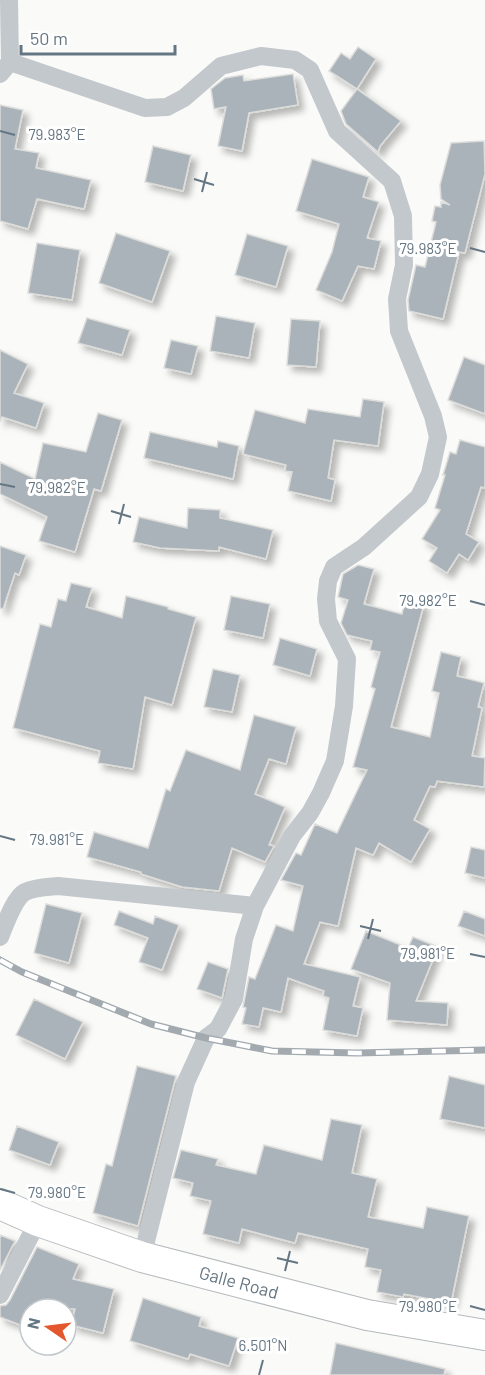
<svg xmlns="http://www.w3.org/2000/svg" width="485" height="1375" font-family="Barlow,sans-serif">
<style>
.building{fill:#aab3b9;stroke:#dcdcda;stroke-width:1.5;filter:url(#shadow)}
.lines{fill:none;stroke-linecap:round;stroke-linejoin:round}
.trunk-casing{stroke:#b4b9bd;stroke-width:32}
.minor{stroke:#c3c8cc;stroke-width:18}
.trunk{stroke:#fff;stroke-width:30}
.rail-casing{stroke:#a2aab0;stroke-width:7}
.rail{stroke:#fff;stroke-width:4.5;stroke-dasharray:14;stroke-linecap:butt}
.ticks{fill:none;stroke:#657683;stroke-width:2}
.labels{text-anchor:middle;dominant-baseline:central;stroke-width:6;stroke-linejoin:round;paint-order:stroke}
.street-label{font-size:18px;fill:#657683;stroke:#fff}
.ticks-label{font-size:15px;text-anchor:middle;fill:#657683;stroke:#fff;stroke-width:6;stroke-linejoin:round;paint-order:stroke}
</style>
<defs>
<filter id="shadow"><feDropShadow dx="5.5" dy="5.5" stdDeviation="3" flood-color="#0004"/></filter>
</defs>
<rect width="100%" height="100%" fill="#fafaf8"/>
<path class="building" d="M358,47L376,59L357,89L329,71L341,53L350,59Z
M293,74L298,105L249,113L242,151L218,146L226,107L214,109L211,89L225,78L243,75L244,81Z
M357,89L401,121L380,146L378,152L346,124L341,111Z
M0,105L23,110L15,149L39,153L36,168L91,180L84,209L37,199L28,229L0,221Z
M484,141L485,174L465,253L459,252L443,319L409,311L408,300L416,265L425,267L436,222L432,221L435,206L441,207V202L450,205L441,199L440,185L451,143Z
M153,146L191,155L183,191L145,182Z
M312,159L369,177L363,197L379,202L367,238L381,241L374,269L358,266L342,301L316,290L332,252L339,224L296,211Z
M116,233L170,251L152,302L99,283Z
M247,234L288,246L276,287L235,275Z
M37,243L80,250L72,300L28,293Z
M216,316L255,323L249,358L210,351Z
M87,318L130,330L122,355L78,343Z
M291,319L320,321L316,367L287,365Z
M171,340L198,346L191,374L164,368Z
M0,350L28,364L14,393L44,403L36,428L2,417L0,422Z
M464,357L485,365V414L448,400Z
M363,399L384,402L378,446L334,440L328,478L335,480L331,501L288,491L292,472L285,471L286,465L243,454L255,410L305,423L308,409L360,417Z
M98,413L122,420L101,491L94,489L75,552L39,541L47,517L0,494V462L35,479L43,443L86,452Z
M150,432L217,447L218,441L239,446L233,479L144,458Z
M460,440L485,447V488L481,487L466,534L479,542L468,560L459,554L447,573L429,561L437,548L422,539L440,510L435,508L445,475H443L450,452L456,454Z
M188,508L220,510V518L273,530L266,559L219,547V551L160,548L133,542L139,517L187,528Z
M0,546L26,555L19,575L15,573L3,609L0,608Z
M358,565L374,569L364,604L402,614L405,599L424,604L391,727L430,737L439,693L432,691L441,652L461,657L457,676L484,683L478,707L482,708L472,756L485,758L484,787L437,781L435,787L430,786L414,820L430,829L411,862L379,843L373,855L356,848L338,926L320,922L304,964L360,977L353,1006L363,1008L357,1036L323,1030L329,998L323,996L324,991L288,978L281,1012L263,1008L259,1027L242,1024L246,1008L243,1007L249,977L255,979L276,925L293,931L303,886L281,880L296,853L301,855L315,824L337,833L367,770L353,767L375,689L371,687L380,652L370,650L372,641L347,635L341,623L348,600L338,597L343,574Z
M71,583L92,588L86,607L122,618L126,596L168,607V609L196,617L172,705L145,697L133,769L98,763L100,751L13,728L40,624L51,627L58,599L66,601Z
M231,596L270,604L263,638L224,630Z
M280,638L317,649L310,676L273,665Z
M213,669L240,675L232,712L204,707Z
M254,715L296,727L286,764L269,759L255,794L285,807L269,845L274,846L265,862L232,848L219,891L182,887L141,874V872L87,857L94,832L148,848L166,789L170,791L186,750L240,770Z
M471,847L485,850V878L465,873Z
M46,904L82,913L69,963L34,953Z
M119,911L153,924L155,916L179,925L162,970L139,962L148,938L114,925Z
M464,911L485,919V936L458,926Z
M366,931L408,948L413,937L438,947L416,1001L448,1003L447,1025L387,1020L390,983L351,969Z
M208,962L228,969L222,998L197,989Z
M34,999L83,1022L65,1059L16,1035Z
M137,1066L176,1076L138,1226L93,1213L106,1164L112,1166Z
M449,1076L485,1085V1128L440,1119Z
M331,1119L362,1125L352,1173L377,1179L368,1217L423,1228L427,1207L469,1216L451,1303L404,1294L403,1297L377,1292L381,1270L365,1267L368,1249L298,1233L295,1243L242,1229L239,1243L203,1234L211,1201L190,1196L193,1183L173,1178L181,1150L218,1159L216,1165L256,1174L264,1145L322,1160Z
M17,1126L59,1142L50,1165L9,1150Z
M0,1235L15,1241L0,1270Z
M37,1247L79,1264L73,1279L114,1289L103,1333L71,1325L75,1309H30V1329L0,1317V1306L6,1305L10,1300Z
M143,1298L201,1317L199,1326L238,1338L229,1366L190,1354L188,1359L130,1341Z
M336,1343L445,1369L444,1375H330Z"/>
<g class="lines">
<defs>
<path id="trunk" d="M0,1204L38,1221L142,1257L367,1315L485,1335"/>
</defs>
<use href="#trunk" class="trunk-casing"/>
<path class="minor" d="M10,62L145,108L167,107L184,98L221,66L261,56L295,60L310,70L337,131L392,181L403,216L404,265L397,299L399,331L433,416L438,437L430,474L419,497L364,547L334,567L328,581L326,599L328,621L347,659L344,706L335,761L321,793L310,813L292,836L255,906L244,939L234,999L218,1029L206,1038L186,1082L142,1257
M0,74L10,62L9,0
M0,937C5,925 14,898 25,892C35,887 47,887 58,886L255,906
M0,1295L38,1221"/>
<use href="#trunk" class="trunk"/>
<defs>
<path id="rail" d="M0,960L22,972L151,1024L206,1038L272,1051L357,1053L485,1050"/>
</defs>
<use href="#rail" class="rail-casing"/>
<use href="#rail" class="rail"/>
</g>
<path class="ticks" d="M0,131L15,135M194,179L214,185M202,192L207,172M470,248L485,252M0,484L15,487M111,511L131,517M119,524L124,504M470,601L485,605M0,836L15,840M360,926L381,931M368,939L373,919M470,954L485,957M0,1189L15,1193M277,1258L298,1263M285,1271L290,1251M470,1306L485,1310M259,1375L263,1360"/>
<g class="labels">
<g class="street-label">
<text transform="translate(239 1282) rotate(15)">Galle Road</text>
</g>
</g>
<g class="ticks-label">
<text x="57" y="140">79.983°E</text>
<text x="428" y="254">79.983°E</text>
<text x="57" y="493">79.982°E</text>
<text x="428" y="606">79.982°E</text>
<text x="57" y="845">79.981°E</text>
<text x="428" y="959">79.981°E</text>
<text x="57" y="1198">79.980°E</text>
<text x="428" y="1312">79.980°E</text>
<text x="263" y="1351">6.501°N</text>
</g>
<g transform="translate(48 1327) rotate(284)"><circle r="28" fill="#ffffff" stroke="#c1c8cd" stroke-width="1.5"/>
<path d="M0-4.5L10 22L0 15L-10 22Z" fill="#e4572e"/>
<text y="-9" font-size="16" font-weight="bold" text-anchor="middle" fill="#657683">N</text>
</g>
<path d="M21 45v9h154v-9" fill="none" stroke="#657683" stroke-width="3"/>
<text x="30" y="45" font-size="18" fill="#657683" stroke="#ffffff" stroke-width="4.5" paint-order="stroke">50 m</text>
</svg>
